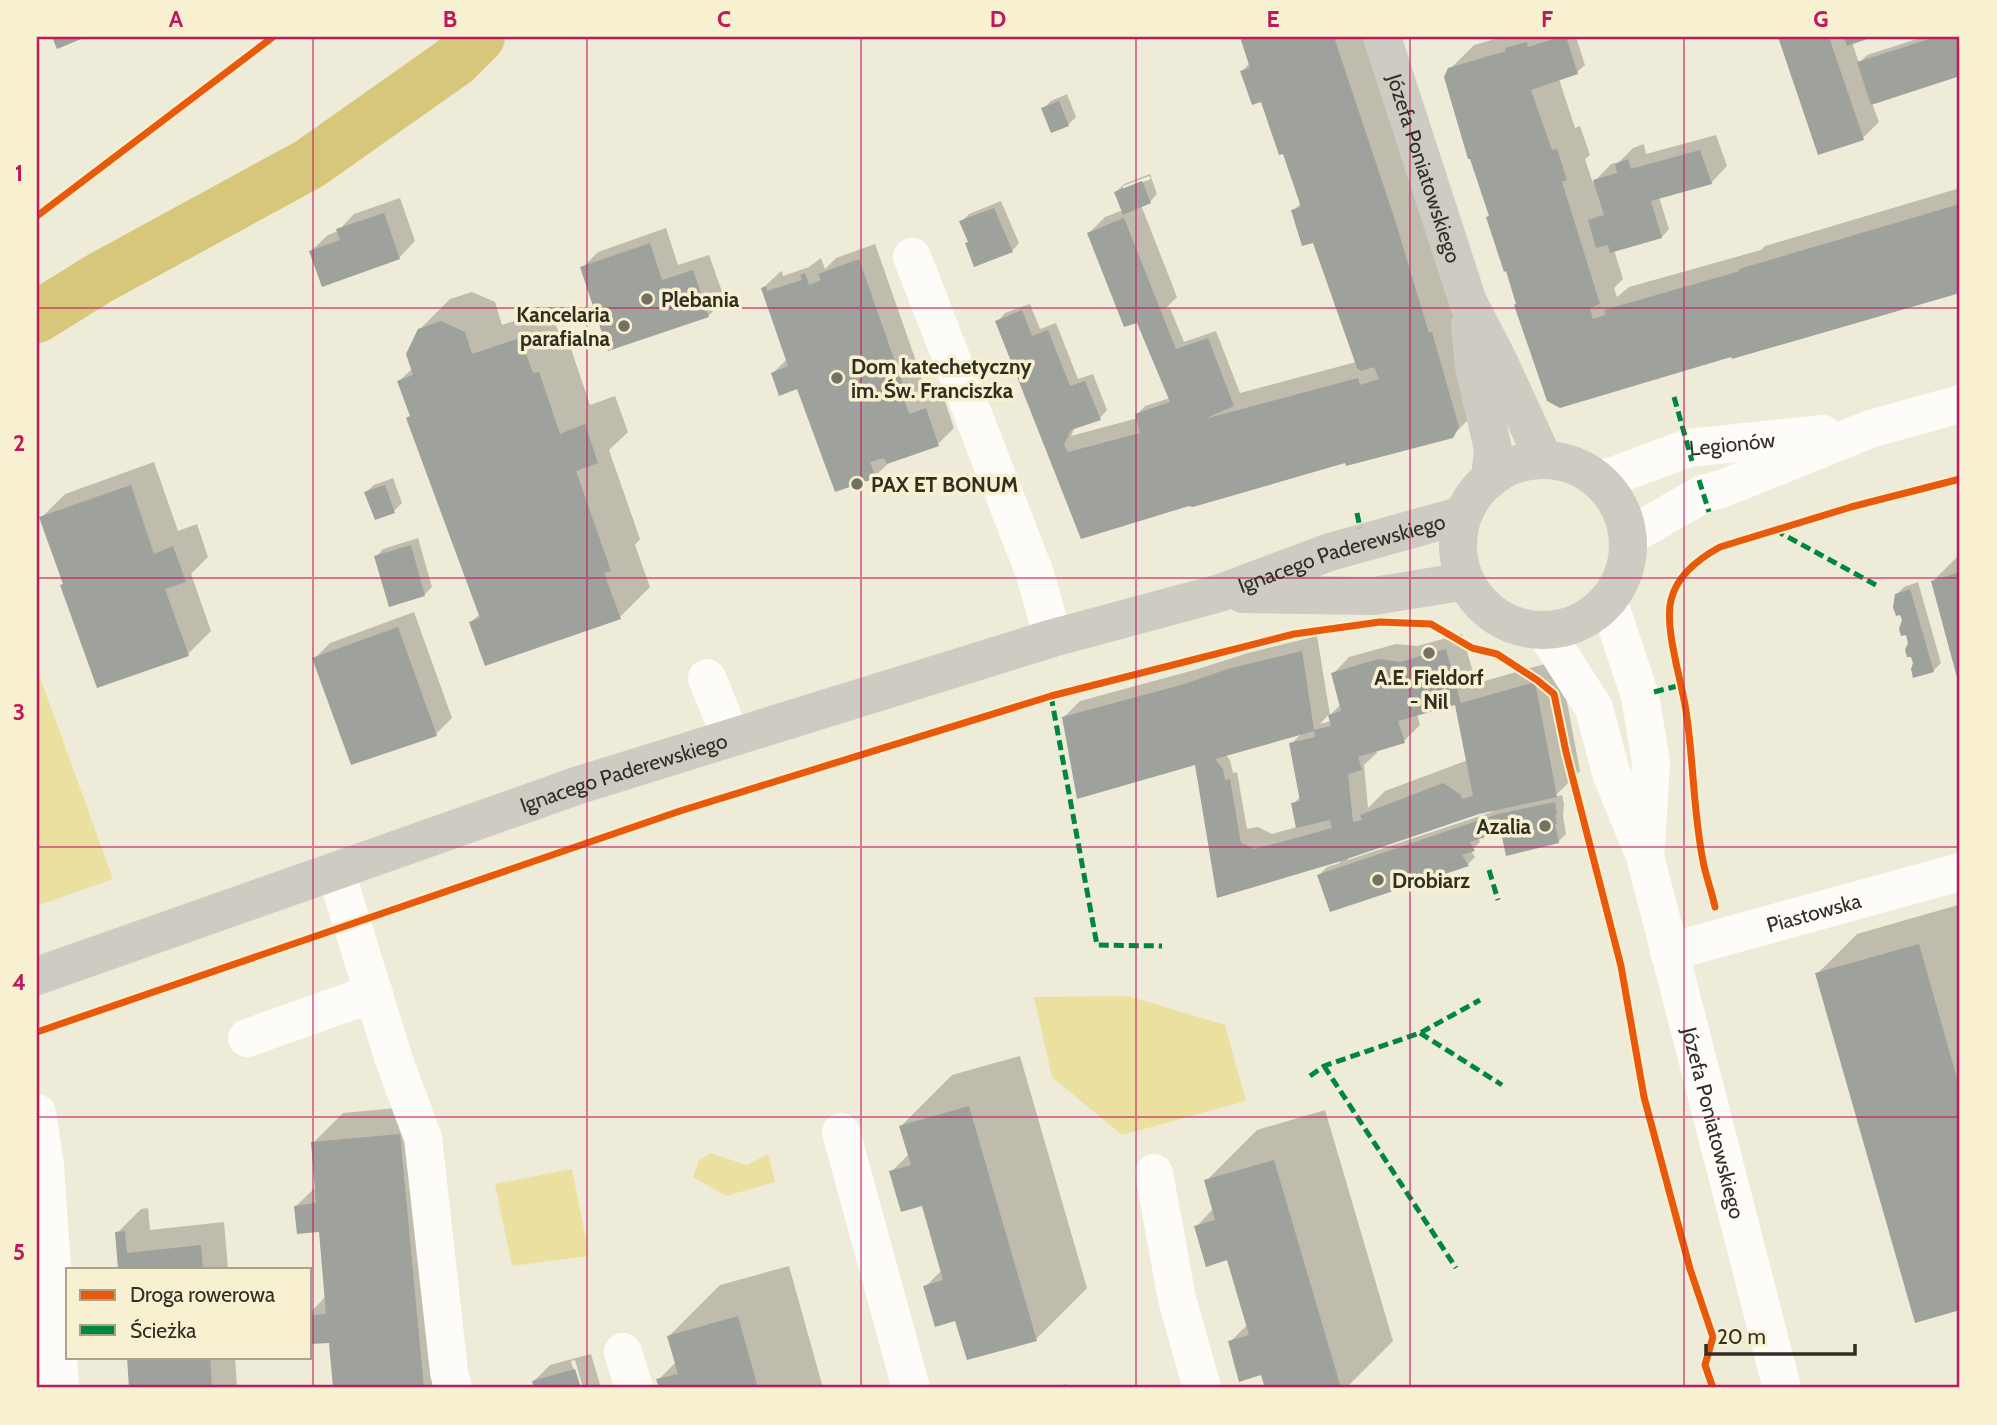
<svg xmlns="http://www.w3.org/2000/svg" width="1997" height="1425" font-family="Cabin,sans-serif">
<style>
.green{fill:#ece0a1}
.shadow{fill:#0003;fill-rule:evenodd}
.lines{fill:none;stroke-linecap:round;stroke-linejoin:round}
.canal{stroke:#d6c77a;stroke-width:52}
.building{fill:#9ea19c;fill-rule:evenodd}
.minor{stroke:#fdfcf9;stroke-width:38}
.major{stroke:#cdcbc2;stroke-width:38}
.quiet{stroke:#00873e;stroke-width:5;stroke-dasharray:10 5;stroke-linecap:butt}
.cycleway-casing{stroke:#f7f1d1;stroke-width:11}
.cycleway{stroke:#e8590c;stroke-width:7}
.grid{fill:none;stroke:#c2185b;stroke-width:2;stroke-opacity:0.55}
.poi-dot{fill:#747062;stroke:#f7f1d1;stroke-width:2.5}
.labels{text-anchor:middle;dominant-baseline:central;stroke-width:7;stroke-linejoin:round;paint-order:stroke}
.street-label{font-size:21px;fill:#312e22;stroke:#f7f1d1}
.poi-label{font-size:21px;font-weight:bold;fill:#312e22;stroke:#f7f1d1;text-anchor:start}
.neatline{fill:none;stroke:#c2185b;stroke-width:2.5}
.grid-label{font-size:23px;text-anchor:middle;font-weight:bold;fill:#c2185b}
</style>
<rect width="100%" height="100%" fill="#efebd9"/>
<path class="green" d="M37,669L113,879L37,906Z
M1128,996L1225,1025L1246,1101L1122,1135L1052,1077L1034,997Z
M711,1153L747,1165L768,1154L775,1182L726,1196L693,1177L699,1160Z
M572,1169L589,1256L512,1266L495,1184Z"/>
<path class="shadow" d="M1241,37H1365L1467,354L1476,412L1452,436L1346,461L1189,504L1082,537L998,321L1005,313L1030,304L1040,329L1056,323L1078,379L1093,374L1107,410L1100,418L1075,427L1071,436L1138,418L1137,414L1145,406L1170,398L1139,324L1089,233L1105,217L1123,210L1116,192L1124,184L1150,174L1157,194L1150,202L1141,205L1177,297L1165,309L1170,308L1184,342L1216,331L1240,393L1356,362L1314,240L1293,211L1301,203L1284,152L1263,100L1242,71L1250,63ZM1149,176L1151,179L1123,190V186Z
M1502,37H1576L1585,65L1577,72L1559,79L1575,128L1580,126L1590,155L1585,159L1593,183L1611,164L1619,162L1633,148L1644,144L1646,154L1716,135L1727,166L1711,183L1659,197L1669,229L1662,237L1614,250L1623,279L1614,288L1617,297L1629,287L1761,250L1765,246L1960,188V291L1733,357L1732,355L1517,304L1450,69L1474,45Z
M1780,37H1871L1852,42L1859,63L1867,55L1923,37H1960V75L1872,103L1879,122L1863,138L1819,153Z
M1067,94L1076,117L1068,125L1043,109L1051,101Z
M400,198L415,241L399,258L311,251L328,235L338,231L354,214Z
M1001,201L1019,243L1012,251L970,241L961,222L969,214Z
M666,228L678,265L709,255L725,300L708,316L582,268L598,252Z
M875,244L922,378L919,381L925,399L942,393L954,428L938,444L891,461L875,476L798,387L773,373L788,358L763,288L780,272L782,271L783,276L809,267L821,258L825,269L836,258Z
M472,292L495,302L502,325L550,309L563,344L569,343L590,405L615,396L628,432L609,450L640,539L635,545L650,587L620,617L471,622L480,614L408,418L411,415L399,381L413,368L419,330L450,299Z
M154,462L178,531L197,524L208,557L191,574L211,631L188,654L65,583L42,517L65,494Z
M393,478L402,503L394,511L376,518L366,492L374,485Z
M418,538L432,587L424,595L376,557L383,549Z
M1960,554V681L1933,581Z
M1918,582L1941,663L1933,671L1915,663L1896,595L1904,587Z
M414,612L452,718L436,734L314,659L330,643Z
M1462,634L1477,686L1481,682L1559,660L1580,771L1554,797L1562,795L1564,804L1563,816L1566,834L1558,842L1503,830L1478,837L1480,842L1471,851L1475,857L1468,864L1319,875L1327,867L1340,863L1339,860L1219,896L1196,763L1064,717L1080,701L1198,669L1248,653L1317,636L1330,715L1341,704L1333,674L1349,657L1396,644L1417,646ZM1462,701L1457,706L1468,760L1385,791L1368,808L1364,765L1377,753L1376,750L1404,741L1420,725L1417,714ZM1329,714L1331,721L1320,724ZM1301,734L1291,744L1301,796L1293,804L1297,827L1272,834L1258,827L1247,829L1237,772L1233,773L1230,760L1226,755ZM1491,809L1492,812L1348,860L1347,857Z
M1958,905L1960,913V1309L1916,1321L1817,974L1857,934Z
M1020,1056L1087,1288L1036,1339L956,1319L925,1287L942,1270L923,1204L891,1172L909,1154L901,1126L952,1075Z
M430,1105L462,1388H335L330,1341L310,1343V1313L326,1296L320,1230L296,1206L317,1186L313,1143L343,1113Z
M1325,1110L1393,1341L1346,1388H1267L1262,1373L1230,1342L1248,1324L1228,1258L1196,1227L1214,1208L1206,1181L1257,1130Z
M148,1208L150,1230L224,1222L228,1269H120L117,1233L141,1209Z
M789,1266L823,1388H661L658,1380L676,1362L669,1336L720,1285Z
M591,1354L601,1388H583L575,1360L571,1361L579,1388H536L534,1381L550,1365Z
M128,1357H235L237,1388H131Z
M1066,1384L1067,1388H1051Z"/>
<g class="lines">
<path class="canal" d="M37,317L98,279L309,164L455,61L479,37"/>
</g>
<path class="building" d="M52,37H86L57,49Z
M1240,37H1334L1394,217L1429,333L1432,332L1459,427L1453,438L1346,466L1345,463L1193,507L1189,506L1081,539L995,321L1022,310L1032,336L1048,330L1070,386L1085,381L1101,420L1071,430L1064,445L1068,452L1140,433L1135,414L1170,402L1137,323L1124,327L1087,233L1124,218L1176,349L1208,338L1234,406L1204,419L1358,378L1360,385L1379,379L1374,367L1361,371L1357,368L1313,243L1302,246L1291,210L1301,207L1283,154L1279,155L1261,102L1252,105L1240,71L1250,68Z
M1560,37H1566L1578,74L1531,90L1552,150L1557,149L1567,180L1562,182L1600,304L1590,308L1593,319L1605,315L1604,310L1740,271L1739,269L1960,204V293L1732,359L1731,357L1560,408L1547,401L1514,305L1516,304L1506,271L1504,272L1486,217L1489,216L1470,159H1468L1444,77L1448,68L1506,51L1505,48L1527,42L1528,47Z
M1778,37H1829L1864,140L1818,155Z
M1844,37H1873L1847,46Z
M1936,37H1960V76L1871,105L1857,62Z
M1059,101L1069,126L1051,133L1041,108Z
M1700,150L1712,184L1651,201L1662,238L1610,253L1608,245L1596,248L1588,220L1604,215L1593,180L1617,173L1615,164L1628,159L1631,169Z
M1142,181L1151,203L1123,215L1114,192Z
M994,208L1013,252L974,267L965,243L968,242L959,221Z
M384,213L400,259L322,287L309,251L340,240L336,229Z
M650,243L662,280L693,270L709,317L608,351L580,267Z
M859,259L907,396H903L909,414L926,408L939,446L887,464L884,458L870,462L876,478L835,492L797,389L779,396L771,373L788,366L761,288L766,286L767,291L802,280L800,275L805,273L809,285L821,280L818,274Z
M441,321L465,332L472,354L520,338L533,373L539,372L560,434L585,424L598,463L576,471L611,571L604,573L621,619L485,666L469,622L480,618L406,418L410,416L397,381L413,375L406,354L418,329Z
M131,485L154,554L173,546L186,582L165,589L189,656L97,688L60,585L63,584L39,517Z
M385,485L395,513L375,520L364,492Z
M411,545L425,596L389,607L374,556Z
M1960,572V684L1959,685L1931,581Z
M1910,589L1934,672L1913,678L1911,669L1913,663L1911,657H1907L1905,650L1908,643L1906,635L1901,636L1899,629L1902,620L1900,615L1896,616L1893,607L1895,594Z
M398,627L437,736L351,765L312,658Z
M1446,649L1461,703L1535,682L1557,797L1479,814L1338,862L1217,898L1195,765L1077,799L1062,717L1181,685L1231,668L1302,651L1314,730L1331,726L1328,715L1341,711L1331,673L1378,659L1400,662ZM1455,705L1473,796L1462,799L1460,794L1443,783L1360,815L1362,820L1353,822L1348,774L1362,770L1358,757L1405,743L1398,721ZM1314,731L1315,737L1289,743L1300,801L1291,803L1296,828L1330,820L1332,828L1255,849L1241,843L1230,779L1225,780L1223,769L1215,759Z
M1555,802L1557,814L1555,815L1557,824H1555L1559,843L1506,856L1501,832L1470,842L1475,851L1462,855L1469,866L1330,912L1317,875L1498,814Z
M1919,944L1960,1089V1310L1915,1323L1815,973Z
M969,1106L1037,1341L967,1360L955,1321L935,1327L923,1286L943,1280L922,1206L901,1212L889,1171L911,1165L899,1126Z
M400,1134L424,1388H333L329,1343L310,1344V1315L326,1314L319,1232L297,1234L294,1206L316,1203L311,1142Z
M1274,1160L1341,1388H1265L1261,1375L1239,1382L1228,1341L1249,1335L1227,1260L1206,1267L1194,1226L1215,1220L1204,1180Z
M125,1231L127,1253L201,1245L203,1269H118L115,1232Z
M738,1316L758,1388H659L656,1379L678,1374L667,1336Z
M127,1357H210L212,1388H129Z
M575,1369L581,1388H534L532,1381Z"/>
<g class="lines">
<g class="minor">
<path d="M912,257L1035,574L1053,638"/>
<path id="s1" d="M1598,480L1616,475L1688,448L1823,434"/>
<path d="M1628,537L1703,494L1724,488L1870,429L1960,404"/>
<path d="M1608,600L1640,696L1651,762L1646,847"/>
<path id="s2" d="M1544,630L1594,708L1611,773L1645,856L1782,1388"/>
<path d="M707,678L731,737"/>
<path d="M336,872L394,1060L423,1138L449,1372L453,1388"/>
<path id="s3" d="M1669,952L1960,872"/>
<path d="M247,1038L374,993"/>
<path d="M37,1113L45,1165L60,1388"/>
<path d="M841,1132L911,1388"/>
<path d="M1154,1173L1177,1299L1202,1388"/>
<path d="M623,1352L634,1388"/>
</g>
<g class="major">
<path id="s4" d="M1382,37L1468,302L1498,360L1544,460"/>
<path d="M1470,325L1474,367L1493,449L1490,479"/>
<circle cx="1543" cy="545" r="85"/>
<path d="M1243,594L1374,596L1466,581"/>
<path id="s5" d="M37,976L579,785L1053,638L1220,593L1330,552L1463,515"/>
</g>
<path class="quiet" d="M1674,397L1692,461
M1699,480L1709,512
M1357,513L1360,528
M1775,530L1876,585
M1654,692L1681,685
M1051,696L1097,945L1162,946
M1489,870L1498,900
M1420,1033L1502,1085
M1324,1066L1456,1268
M1310,1076L1324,1066L1420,1033L1480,1000"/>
<defs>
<path id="cycleway" d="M37,216L273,37
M1715,907C1712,893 1707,879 1704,866C1693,815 1694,762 1686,711C1682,682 1664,628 1671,600C1677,575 1698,559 1720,547L1851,507L1960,479
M37,1032L680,811L1051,696L1294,634L1380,622L1431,624L1472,648L1497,654L1537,680L1554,694L1566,752L1621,966L1644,1097L1690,1269L1713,1337L1705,1365L1713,1388"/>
</defs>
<use href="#cycleway" class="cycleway-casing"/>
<use href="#cycleway" class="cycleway"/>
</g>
<path class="grid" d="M313,37V1388M587,37V1388M861,37V1388M1136,37V1388M1410,37V1388M1684,37V1388M37,308H1960M37,578H1960M37,847H1960M37,1117H1960"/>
<g class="poi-dot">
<circle cx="647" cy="299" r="7"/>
<circle cx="624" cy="326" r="7"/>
<circle cx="837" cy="378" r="7"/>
<circle cx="857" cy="484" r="7"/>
<circle cx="1429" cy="653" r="7"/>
<circle cx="1545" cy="826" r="7"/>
<circle cx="1378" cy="880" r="7"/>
</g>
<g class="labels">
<g class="street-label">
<text stroke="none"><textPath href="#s4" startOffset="138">Józefa Poniatowskiego</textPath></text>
<text stroke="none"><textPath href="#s1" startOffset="140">Legionów</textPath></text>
<text stroke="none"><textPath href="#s5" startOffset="1372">Ignacego Paderewskiego</textPath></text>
<text stroke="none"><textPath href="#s5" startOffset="621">Ignacego Paderewskiego</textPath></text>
<text stroke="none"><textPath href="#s3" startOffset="150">Piastowska</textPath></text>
<text stroke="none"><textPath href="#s2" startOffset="525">Józefa Poniatowskiego</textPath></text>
</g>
<g class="poi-label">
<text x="661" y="299">Plebania</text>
<text x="610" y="314" text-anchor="end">Kancelaria<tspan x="610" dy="24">parafialna</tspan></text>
<text x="851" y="366">Dom katechetyczny<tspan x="851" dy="24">im. Św. Franciszka</tspan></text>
<text x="871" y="484">PAX ET BONUM</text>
<text x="1429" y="677" text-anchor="middle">A.E. Fieldorf<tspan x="1429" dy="24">- Nil</tspan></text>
<text x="1531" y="826" text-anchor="end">Azalia</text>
<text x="1392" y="880">Drobiarz</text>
</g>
</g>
<rect width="1997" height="1425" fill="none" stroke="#f7f1d1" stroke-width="77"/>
<rect x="66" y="1268" width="245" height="91" fill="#f7f1d1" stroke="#a8a38b" stroke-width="2"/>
<rect x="80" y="1290" width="35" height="10" fill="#e8590c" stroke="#a8a38b" stroke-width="2"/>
<text x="130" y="1302" font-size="21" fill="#312e22">Droga rowerowa</text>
<rect x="80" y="1325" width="35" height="10" fill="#00873e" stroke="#a8a38b" stroke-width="2"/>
<text x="130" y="1338" font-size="21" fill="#312e22">Ścieżka</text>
<path d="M1706 1344v10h149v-10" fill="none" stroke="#312e22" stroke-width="3.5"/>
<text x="1717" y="1344" font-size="21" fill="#312e22" stroke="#f7f1d1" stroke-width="5" paint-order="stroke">20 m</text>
<rect x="38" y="38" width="1920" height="1348" class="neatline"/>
<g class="grid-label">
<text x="176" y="27">A</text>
<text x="450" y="27">B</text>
<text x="724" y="27">C</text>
<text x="998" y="27">D</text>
<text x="1273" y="27">E</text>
<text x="1547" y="27">F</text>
<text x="1821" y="27">G</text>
<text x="19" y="181">1</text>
<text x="19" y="451">2</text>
<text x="19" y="720">3</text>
<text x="19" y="990">4</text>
<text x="19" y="1260">5</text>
</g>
</svg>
